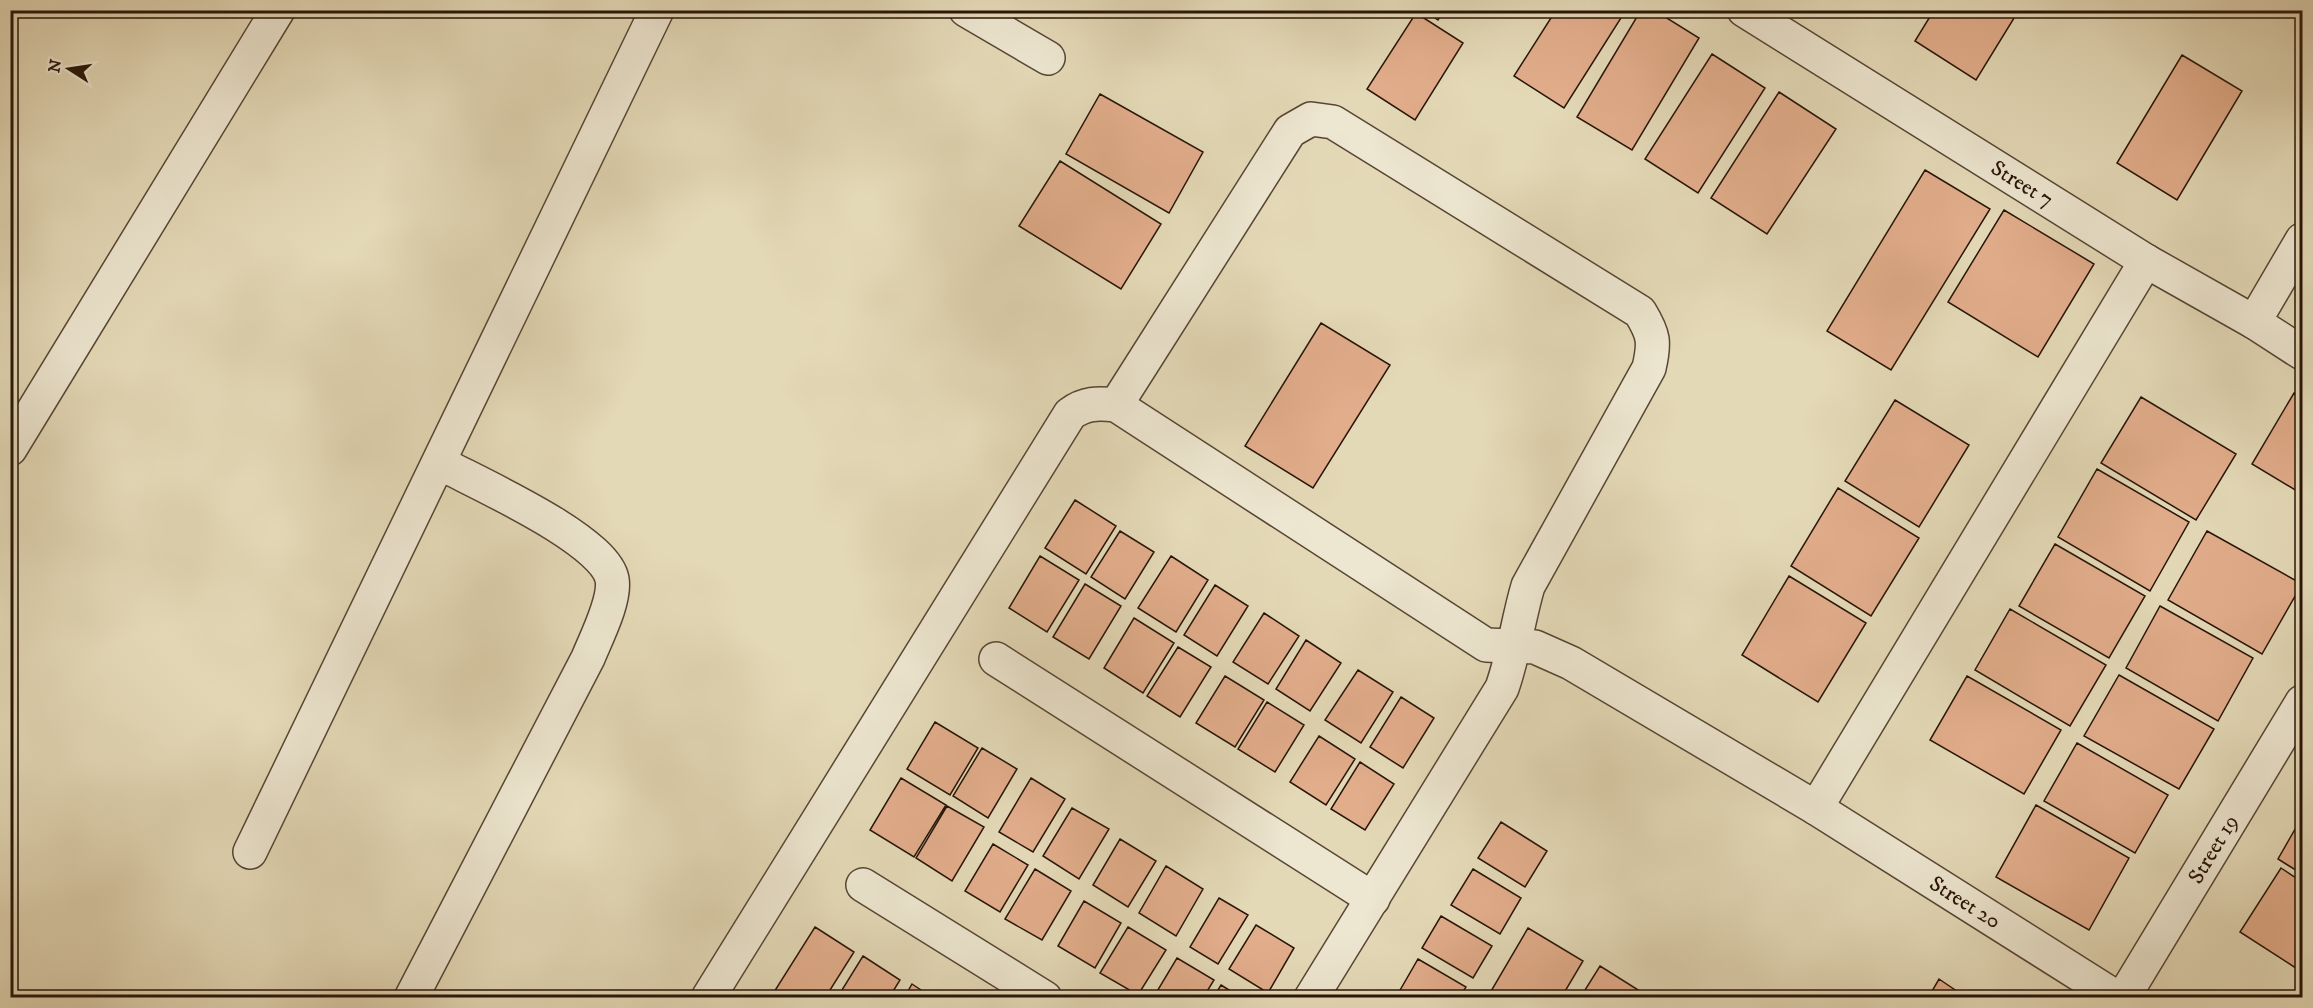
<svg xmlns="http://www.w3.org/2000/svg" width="2313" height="1008" font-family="'IM FELL DW Pica',serif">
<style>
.building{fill:#e2ad8b;stroke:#281509;stroke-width:1.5}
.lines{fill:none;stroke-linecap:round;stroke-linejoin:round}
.street-casing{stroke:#574634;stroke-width:36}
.street{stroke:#ede6d0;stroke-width:33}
.labels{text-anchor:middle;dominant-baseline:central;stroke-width:5;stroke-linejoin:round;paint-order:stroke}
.street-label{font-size:22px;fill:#281509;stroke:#ede6d0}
</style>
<rect width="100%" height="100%" fill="#e4d9b7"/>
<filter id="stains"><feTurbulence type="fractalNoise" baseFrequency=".00333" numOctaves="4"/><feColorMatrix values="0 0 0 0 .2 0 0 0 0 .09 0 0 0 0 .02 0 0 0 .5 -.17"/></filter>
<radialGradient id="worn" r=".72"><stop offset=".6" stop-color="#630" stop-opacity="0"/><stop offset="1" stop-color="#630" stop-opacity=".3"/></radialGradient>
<path class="building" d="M1423,10H1444L1438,20Z
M1556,10H1626L1564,108L1514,76Z
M1641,10H1654L1699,38L1632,150L1577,117Z
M1934,10H2019L1976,80L1915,41Z
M1416,13L1463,43L1415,120L1367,89Z
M1712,54L1765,88L1698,193L1645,159Z
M2182,55L2242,91L2177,200L2117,163Z
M1779,92L1836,129L1767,234L1711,198Z
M1100,94L1203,152L1169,213L1066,154Z
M1060,161L1161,224L1121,289L1019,226Z
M1925,170L1990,209L1891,370L1827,331Z
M2004,210L2094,264L2038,357L1948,302Z
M1321,323L1390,365L1313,488L1245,446Z
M2294,393L2302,398V494L2252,464Z
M2141,397L2236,454L2196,520L2101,463Z
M1895,400L1969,445L1919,527L1845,481Z
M2097,469L2189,522L2150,591L2058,537Z
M1838,488L1919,538L1871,616L1791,566Z
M1075,500L1116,526L1086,574L1045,548Z
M1120,531L1154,552L1125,599L1091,577Z
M2207,531L2302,584L2262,654L2168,600Z
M2055,544L2145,596L2109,658L2019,606Z
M1040,556L1079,580L1047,632L1009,608Z
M1171,556L1208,580L1176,632L1138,608Z
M1789,576L1866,623L1818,702L1742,655Z
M1085,584L1121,606L1089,659L1053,637Z
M1215,585L1248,606L1217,656L1184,635Z
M2160,606L2253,658L2218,721L2126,668Z
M2010,609L2106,665L2070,726L1975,670Z
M1264,613L1299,636L1268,684L1233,662Z
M1134,618L1174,643L1143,693L1104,668Z
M1306,640L1341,663L1310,711L1276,689Z
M1178,647L1211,667L1180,717L1147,696Z
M1358,670L1393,692L1361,743L1325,720Z
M2119,675L2214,729L2179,789L2084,736Z
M1225,676L1264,700L1235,747L1196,723Z
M1967,676L2061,730L2024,794L1930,740Z
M1401,697L1434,718L1403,768L1370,747Z
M1267,702L1304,725L1275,772L1238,749Z
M935,722L978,748L950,795L907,769Z
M1319,736L1355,759L1326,805L1290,782Z
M2077,743L2168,795L2135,853L2044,801Z
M982,748L1017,769L988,818L953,796Z
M1360,762L1394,784L1365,830L1331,809Z
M901,778L946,805L914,857L870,830Z
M1031,778L1065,799L1033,852L999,832Z
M2036,805L2129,858L2089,930L1996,877Z
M947,806L984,827L952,881L916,858Z
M1072,808L1109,829L1079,879L1043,856Z
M2302,817V874L2278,859Z
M1501,822L1547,851L1525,887L1478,858Z
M1120,839L1156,861L1128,907L1093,885Z
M993,844L1028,865L1000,912L965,891Z
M1166,866L1203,889L1176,936L1139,913Z
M2281,868L2302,882V972L2240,932Z
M1035,869L1071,891L1042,940L1005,919Z
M1473,869L1521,898L1500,934L1451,905Z
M1219,898L1248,915L1218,964L1190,947Z
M1084,901L1121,923L1095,968L1058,946Z
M1441,916L1492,946L1473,978L1422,948Z
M1256,925L1294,948L1268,993L1229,969Z
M815,927L854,952L825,998H783L774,992Z
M1128,927L1166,950L1138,995L1100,973Z
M1528,928L1583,961L1561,998H1487Z
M863,956L900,980L889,998H837Z
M1177,958L1214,980L1203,998H1153Z
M1418,959L1466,987L1459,998H1409L1399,992Z
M1600,966L1651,998H1580Z
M1939,979L1967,998H1928Z
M912,984L933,998H904Z
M1221,985L1242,998H1213Z"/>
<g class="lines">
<defs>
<g id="street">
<path d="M966,10L1048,58"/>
<path id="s1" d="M1744,10L2146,261L2254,322L2302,353"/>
<path d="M2254,322L2302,240"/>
<path d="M1116,405L1290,131L1311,119L1333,122L1640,312C1654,335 1655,342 1649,368L1528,586C1518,620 1514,654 1502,688L1311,998"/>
<path d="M10,449L278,10"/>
<path d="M996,659L1373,899"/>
<path d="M1816,808L2146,261"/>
<path d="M250,852L657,10"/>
<path d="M863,885L1045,998"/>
<path d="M411,998L588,658C596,638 616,600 612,579C604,539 477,483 440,463"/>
<path id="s2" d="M708,998L1070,414C1085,403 1097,403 1116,405L1486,645L1535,647L1571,663L1816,808L2117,998"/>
<path id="s3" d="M2123,998L2302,702"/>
</g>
</defs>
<use href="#street" class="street-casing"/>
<use href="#street" class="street"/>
</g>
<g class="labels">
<g class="street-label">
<text stroke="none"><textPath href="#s1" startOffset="328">Street 7</textPath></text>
<text stroke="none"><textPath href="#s3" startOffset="174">Street 19</textPath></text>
<text stroke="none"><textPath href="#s2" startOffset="1726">Street 20</textPath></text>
</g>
</g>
<rect width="2313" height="1008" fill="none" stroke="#e4d9b7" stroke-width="36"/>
<rect x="12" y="12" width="2289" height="984" fill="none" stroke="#281509" stroke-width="3"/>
<rect x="18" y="18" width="2277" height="972" fill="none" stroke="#281509" stroke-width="1.5"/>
<g transform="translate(69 69) rotate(282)" stroke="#ede6d0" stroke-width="4.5" paint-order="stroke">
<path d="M0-4.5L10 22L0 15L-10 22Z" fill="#281509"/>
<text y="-9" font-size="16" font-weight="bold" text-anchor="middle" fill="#281509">N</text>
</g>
<rect width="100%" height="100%" filter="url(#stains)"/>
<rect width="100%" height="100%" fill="url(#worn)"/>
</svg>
